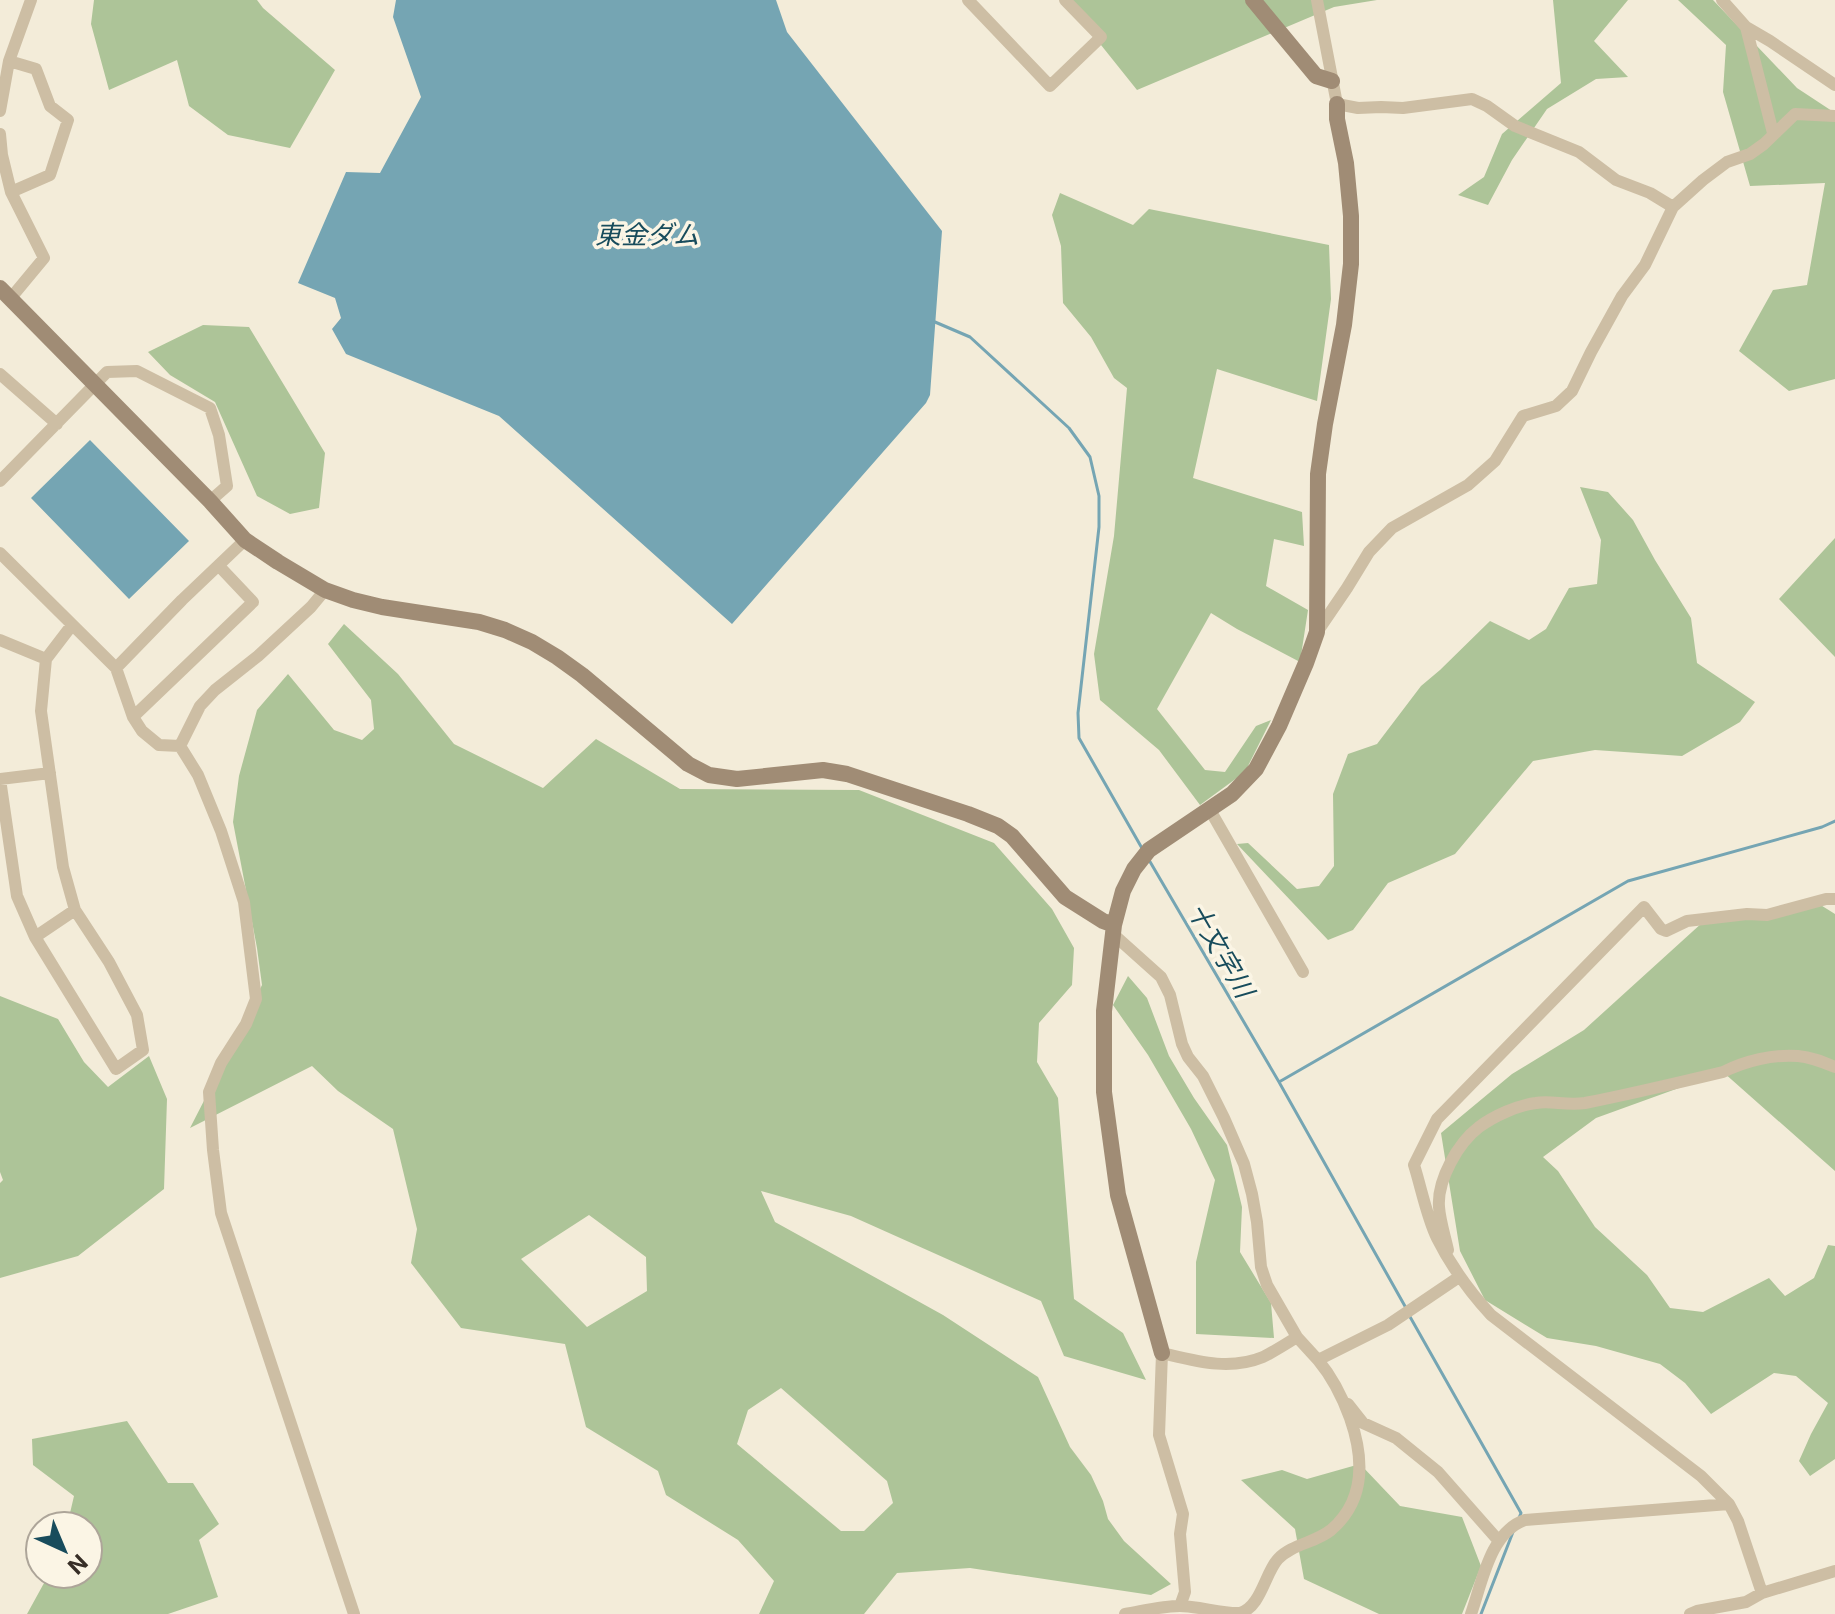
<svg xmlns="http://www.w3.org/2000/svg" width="1835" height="1614" font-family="Inter,'Noto Sans JP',sans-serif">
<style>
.green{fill:#adc498;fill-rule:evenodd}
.water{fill:#75a5b3}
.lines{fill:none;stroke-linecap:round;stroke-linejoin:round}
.stream{stroke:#75a5b3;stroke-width:3}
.street{stroke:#cdbea4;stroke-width:12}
.secondary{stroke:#a08c75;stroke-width:16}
.labels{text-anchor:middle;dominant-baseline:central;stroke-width:7;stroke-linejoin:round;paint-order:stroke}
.water-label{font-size:26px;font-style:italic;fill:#184c5c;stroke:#fbf5e5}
</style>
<rect width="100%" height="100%" fill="#f3ecd9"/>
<path class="green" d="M94,0H257L263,8L335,70L290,148L228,135L189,106L177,60L109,90L91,24Z
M1065,0H1377L1334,7L1137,90Z
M1553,0H1628L1594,41L1628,77L1596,79L1547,109L1512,160L1488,205L1458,195L1484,177L1502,134L1561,83Z
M1678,0H1713L1797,88L1835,113V379L1789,391L1739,351L1773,290L1807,285L1825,183L1750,186L1723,92L1726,45Z
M1060,193L1133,225L1149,209L1329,245L1331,299L1317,401L1217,369L1193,478L1302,512L1304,546L1274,539L1266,586L1308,610L1300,662L1237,629L1211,613L1157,709L1205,770L1225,772L1256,726L1271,720L1245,772L1200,805L1159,750L1100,700L1094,654L1114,536L1127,388L1114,378L1091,337L1063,303L1061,246L1052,215Z
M203,325L249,327L325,453L319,508L290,514L257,496L215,402L170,375L148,352Z
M1580,487L1608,492L1633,520L1655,560L1691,618L1697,663L1755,702L1740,722L1682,756L1595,750L1533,761L1455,854L1388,883L1353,930L1328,940L1237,844L1248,843L1297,889L1319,886L1334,866L1333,794L1348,754L1377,744L1421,686L1440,670L1490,621L1529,640L1546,629L1569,588L1597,584L1601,540Z
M1835,538V657L1779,599Z
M344,624L398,674L454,744L543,788L596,739L680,789L859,790L994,843L1052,909L1074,948L1072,985L1039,1023L1037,1062L1058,1098L1074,1299L1123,1333L1146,1380L1064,1356L1041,1301L851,1216L761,1191L775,1222L943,1315L1038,1377L1070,1447L1091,1475L1103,1501L1108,1519L1124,1541L1171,1584L1151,1595L970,1568L897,1573L864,1614H759L774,1581L738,1540L666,1495L658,1471L586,1427L565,1344L461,1328L411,1263L417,1229L393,1129L338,1091L312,1066L190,1128L227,1056L262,985L257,948L233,822L239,776L257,710L288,674L334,730L362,740L374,729L371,700L328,644ZM589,1215L646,1257L647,1291L587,1327L521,1259ZM781,1388L887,1481L893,1503L864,1531H841L737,1444L748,1410Z
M1819,904L1835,914V1171L1723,1072L1596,1118L1543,1157L1558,1171L1595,1227L1647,1275L1670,1308L1703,1312L1769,1278L1785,1296L1814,1278L1828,1245L1835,1246V1459L1810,1476L1799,1461L1811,1434L1828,1403L1796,1376L1774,1373L1711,1414L1685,1383L1660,1364L1596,1346L1547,1338L1485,1300L1460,1251L1441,1133L1512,1074L1584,1030L1703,922Z
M1128,976L1147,998L1169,1056L1194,1098L1227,1145L1242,1207L1240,1252L1271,1303L1274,1338L1196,1334V1262L1215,1180L1191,1129L1148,1055L1113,1005Z
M0,996L58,1019L84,1062L108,1087L149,1056L167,1099L164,1189L78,1256L0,1278V1183L3,1180L0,1172Z
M127,1421L168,1483H193L219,1524L199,1540L218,1597L168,1614H27L49,1574H88V1526H67L74,1496L33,1465L32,1439Z
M1360,1464L1400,1506L1462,1517L1481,1566L1462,1614H1379L1304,1579L1295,1529L1241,1480L1282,1470L1307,1479Z"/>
<path class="water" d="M396,0H776L787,32L942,231L930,395L926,403L732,624L499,416L346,354L332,329L341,318L335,298L298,283L346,172L380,173L421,97L393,17Z
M90,440L189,541L129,599L31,498Z"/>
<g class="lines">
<path class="stream" d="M935,322L970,337L1069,428L1090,457L1099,496V527L1078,713L1079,738L1143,850
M1149,860L1279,1082L1406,1308
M1279,1082L1628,881L1822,827L1835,821
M1409,1315L1521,1513L1519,1518
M1481,1614L1513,1532"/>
<path class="street" d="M968,0L1050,86L1101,37L1065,0
M1317,0L1337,104L1358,108L1381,107L1403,108L1472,99L1487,106L1515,126L1579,152L1616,180L1650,193L1673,207
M1722,0L1746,27L1770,41L1835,85
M1746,27L1773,133
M9,61L36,69L50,106L68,120L50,175L11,192
M0,111L9,61L31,0
M0,134L2,155L11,192L44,258L10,299
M0,374L57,424
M0,481L107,372L137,371L210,408L219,435L227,486L210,501
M0,553L116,668L133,717L142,731L159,745L180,746
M1317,632L1347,588L1369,552L1392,528L1468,485L1495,461L1523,416L1556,406L1572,391L1591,352L1622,296L1645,265L1673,207L1703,180L1727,162L1750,154L1764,144L1795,114L1835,116
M0,640L46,659
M116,668L182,600L245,540
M133,717L253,602L219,566
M180,746L198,775L221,831L244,902L256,999L246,1024L221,1063L209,1092L213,1150L221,1213L354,1614
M180,746L200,706L215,690L258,656L311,607L325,590
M0,779L17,896L35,937L116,1069L143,1050L137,1015L109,962L75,910L63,867L41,711L46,659L72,625
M0,779L50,773
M1210,810L1303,972
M1113,934L1161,977L1170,995L1182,1044L1188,1057L1203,1076L1224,1118L1244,1164L1252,1194L1257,1222L1261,1267L1267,1285L1297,1337L1318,1360
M35,937L75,910
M1448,1250C1445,1236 1440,1221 1439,1207C1437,1180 1458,1143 1479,1127C1494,1116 1518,1105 1536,1103C1551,1100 1566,1106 1585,1103C1631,1094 1677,1083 1723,1072C1745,1061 1773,1054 1798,1056C1811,1057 1823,1062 1835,1067
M1348,1404L1363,1423L1396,1438L1438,1472L1498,1540
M1762,1593L1738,1521L1729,1504L1701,1476L1491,1315C1469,1291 1451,1266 1437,1238C1427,1218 1421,1187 1414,1165L1437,1119L1644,907L1661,929L1666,931L1687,921L1747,914L1767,915L1826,899H1835
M1180,1606L1185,1592L1180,1534L1183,1514L1159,1435L1162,1353C1196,1361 1229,1371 1263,1357C1275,1351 1286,1344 1297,1337
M1125,1614C1143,1611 1162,1606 1180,1606C1198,1606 1223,1614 1240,1613C1261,1607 1265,1573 1278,1559C1292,1544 1315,1543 1331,1530C1366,1500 1364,1458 1350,1418C1342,1396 1333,1378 1318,1360L1388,1325L1459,1277
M1471,1614C1482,1583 1490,1532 1525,1520L1729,1504
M1690,1614L1697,1611L1746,1602L1762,1593L1835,1571"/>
<path class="secondary" d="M1253,0L1316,76L1332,81
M0,288L210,501L245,540L278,562L325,590L353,600L382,607L479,622L505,630L532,642L557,657L582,675L688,764L709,775L737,779L823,770L847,774L968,814L998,826L1012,836L1065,897L1103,921L1114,925
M1162,1353L1118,1195L1104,1092V1011L1114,925L1123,891L1134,869L1149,850L1232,794L1256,769L1279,726L1306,663L1317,632L1318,474L1325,424L1344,325L1351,264V216L1346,163L1337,119V104"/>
</g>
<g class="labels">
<g class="water-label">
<text x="647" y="234">東金ダム</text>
<text transform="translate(1221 950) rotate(60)">十文字川</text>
</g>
</g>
<g transform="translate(64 1550) rotate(136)"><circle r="38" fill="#fbf5e5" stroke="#ada599" stroke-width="2"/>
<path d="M0-6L14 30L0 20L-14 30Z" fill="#184c5c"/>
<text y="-12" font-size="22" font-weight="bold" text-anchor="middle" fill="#372e26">N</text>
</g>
</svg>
